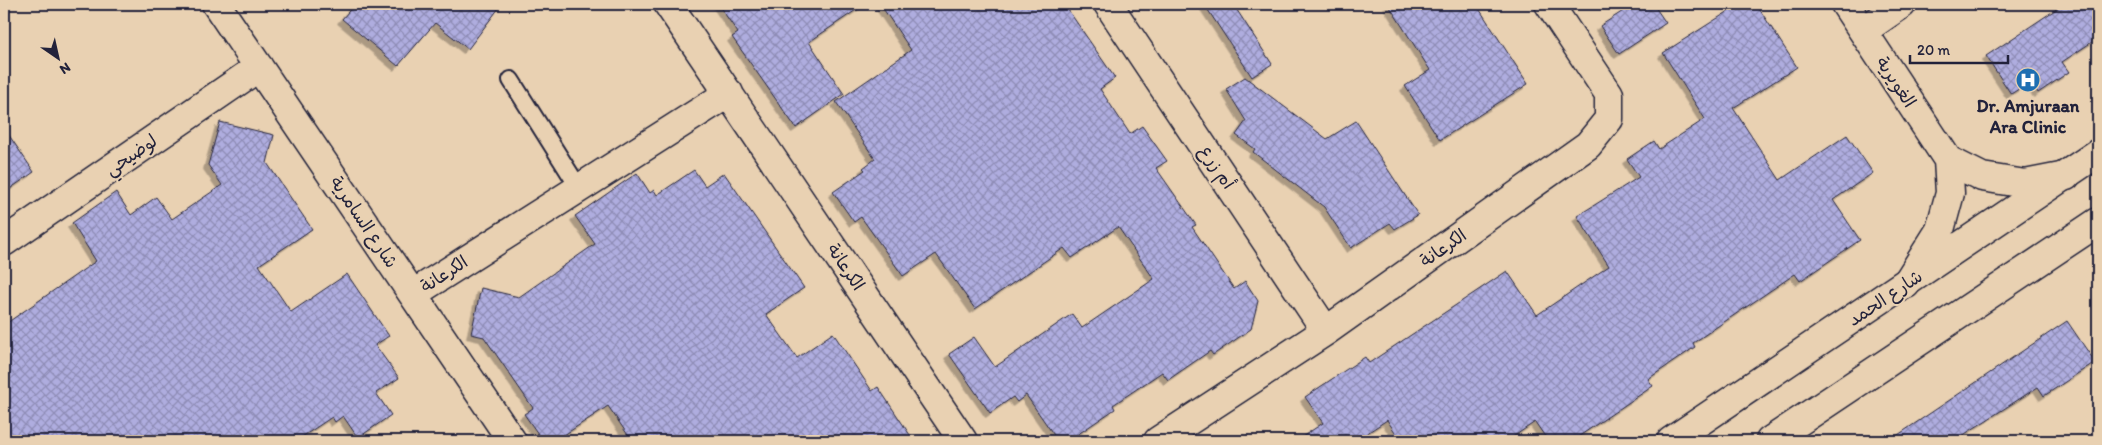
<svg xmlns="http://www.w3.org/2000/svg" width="2102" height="445" font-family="Itim,'Playpen Sans Arabic',sans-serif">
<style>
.building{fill:url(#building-cross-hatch);stroke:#22223b;filter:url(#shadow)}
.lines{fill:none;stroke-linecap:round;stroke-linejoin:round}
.service-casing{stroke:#22223b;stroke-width:20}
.minor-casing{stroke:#22223b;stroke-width:31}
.tertiary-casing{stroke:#22223b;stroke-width:31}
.service{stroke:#e9d1b2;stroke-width:16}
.minor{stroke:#e9d1b2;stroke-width:28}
.tertiary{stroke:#e9d1b2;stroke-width:28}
.labels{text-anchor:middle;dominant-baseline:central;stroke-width:4;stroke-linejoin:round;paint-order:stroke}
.street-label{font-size:18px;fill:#22223b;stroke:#e9d1b2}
.poi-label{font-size:18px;font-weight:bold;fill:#22223b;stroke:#e9d1b2}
</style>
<defs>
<pattern id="building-cross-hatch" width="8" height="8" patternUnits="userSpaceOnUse" patternTransform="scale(1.25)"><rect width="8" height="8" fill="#afaddf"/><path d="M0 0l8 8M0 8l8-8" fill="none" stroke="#8e8cb6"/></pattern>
<filter id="shadow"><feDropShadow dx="-4.5" dy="4.5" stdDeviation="0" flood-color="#0004"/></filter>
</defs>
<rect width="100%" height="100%" fill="#e9d1b2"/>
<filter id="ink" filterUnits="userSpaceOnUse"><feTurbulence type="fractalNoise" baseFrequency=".02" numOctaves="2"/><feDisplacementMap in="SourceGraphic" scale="10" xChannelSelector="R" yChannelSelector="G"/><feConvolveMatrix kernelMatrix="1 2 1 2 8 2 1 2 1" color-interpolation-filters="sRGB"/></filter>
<g filter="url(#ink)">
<path class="building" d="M355,4H502L468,49L435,23L398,66L342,19Z
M718,4H865L809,42L844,94L796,128L732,37L738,33Z
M880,4H1064L1115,78L1100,89L1130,134L1142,126L1167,161L1156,168L1196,225L1192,227L1234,289L1245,281L1258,301L1251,329L1213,355L1210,351L1168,380L1162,372L1113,405L1115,409L1068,441H1058L1026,395L1017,402L1013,397L990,413L949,354L974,337L995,367L1072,314L1082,328L1154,279L1118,227L1072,258L1064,248L975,309L936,254L903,276L861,217L854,222L833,192L865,170L863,168L875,159L836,102L911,50Z
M1204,4H1233L1272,64L1252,77Z
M1388,4H1476L1528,84L1440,140L1405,86L1430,70Z
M1634,4H1653L1666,23L1619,54L1600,26Z
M1740,4H1756L1797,67L1733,108L1780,180L1847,135L1873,173L1833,200L1860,240L1800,281L1795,274L1693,343L1695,347L1648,379L1653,386L1572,441H1548L1535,422L1507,441H1401L1387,420L1355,441H1296L1323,423L1305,397L1365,357L1369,363L1507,271L1537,315L1609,266L1577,216L1639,177L1627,159L1654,141L1659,149L1705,119L1663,53Z
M2064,4H2098V38L2062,62L2069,72L2038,93L2031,81L2011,94L1986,56Z
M1245,77L1327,139L1356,121L1418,215L1395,229L1390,223L1351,248L1324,207L1253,152L1255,149L1236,135L1246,121L1226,89Z
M220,122L274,135L267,163L312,229L259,265L291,312L347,274L389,336L375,345L399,378L376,393L391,415L358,438L343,416L335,422L332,417L296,441H4V325L96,261L72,223L116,192L131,215L156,197L172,219L222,185L208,165Z
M4,128L34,172L4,193Z
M694,170L705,186L724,173L804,288L766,314L797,358L833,333L872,391L878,387L914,441H632L608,406L555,441H543L524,414L533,408L484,337L471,334L481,288L519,297L595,244L575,216L637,173L650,193L654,190L657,195Z
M2067,321L2095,362L2044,396L2038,387L1954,441H1889Z"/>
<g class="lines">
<defs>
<path id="service" d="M511,80L579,188"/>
<path id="minor" d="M216,4L512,441
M668,4L963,441
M1108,4L1326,331
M1845,4L1948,160L1950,193L1940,230L1906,284
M1863,31L1902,4
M1948,160L1982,177L2025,184L2066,176
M4,242L259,67
M413,294L729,93
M1158,441L1326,331L1588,145L1609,119V94L1549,4"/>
<path id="tertiary" d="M1671,441L2098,153
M1770,441L2098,222"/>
</defs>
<use href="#service" class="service-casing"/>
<use href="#minor" class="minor-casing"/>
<use href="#tertiary" class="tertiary-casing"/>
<use href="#service" class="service"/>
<use href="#minor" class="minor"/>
<use href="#tertiary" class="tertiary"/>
</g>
</g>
<defs>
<symbol id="hospital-disc" viewBox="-11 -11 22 22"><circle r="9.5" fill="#1f6fb2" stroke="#e9d1b2"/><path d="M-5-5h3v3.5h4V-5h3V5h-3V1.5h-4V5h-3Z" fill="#fff"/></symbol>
</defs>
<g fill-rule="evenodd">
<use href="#hospital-disc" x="2014" y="66" width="28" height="28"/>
</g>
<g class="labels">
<g class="street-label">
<text transform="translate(1896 82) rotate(57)">الغويرية</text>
<text transform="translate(131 155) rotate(-34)">لوضيحي</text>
<text transform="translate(1217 167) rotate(56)">أم زرع</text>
<text transform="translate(364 222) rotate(56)">شارع السامرية</text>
<text transform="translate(1443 248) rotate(-35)">الكرعانة</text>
<text transform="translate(846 267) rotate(56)">الكرعانة</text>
<text transform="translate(444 274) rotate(-33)">الكرعانة</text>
<text transform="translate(1885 298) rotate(-34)">شارع الحمد</text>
</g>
<g class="poi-label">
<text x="2028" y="106">Dr. Amjuraan<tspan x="2028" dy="21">Ara Clinic</tspan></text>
</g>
</g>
<rect width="2102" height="445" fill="none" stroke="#e9d1b2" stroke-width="20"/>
<rect x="10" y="10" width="2082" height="425" fill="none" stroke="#22223b" stroke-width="2" filter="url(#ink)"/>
<g transform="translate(58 58) rotate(146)" stroke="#e9d1b2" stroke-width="4" paint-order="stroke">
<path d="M0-4L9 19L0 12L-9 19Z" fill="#22223b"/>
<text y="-8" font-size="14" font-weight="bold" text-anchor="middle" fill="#22223b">N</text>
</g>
<path d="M1910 55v8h98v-8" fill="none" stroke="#22223b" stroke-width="2.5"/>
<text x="1917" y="55" font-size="15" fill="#22223b" stroke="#e9d1b2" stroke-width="4" paint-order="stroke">20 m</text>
</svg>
